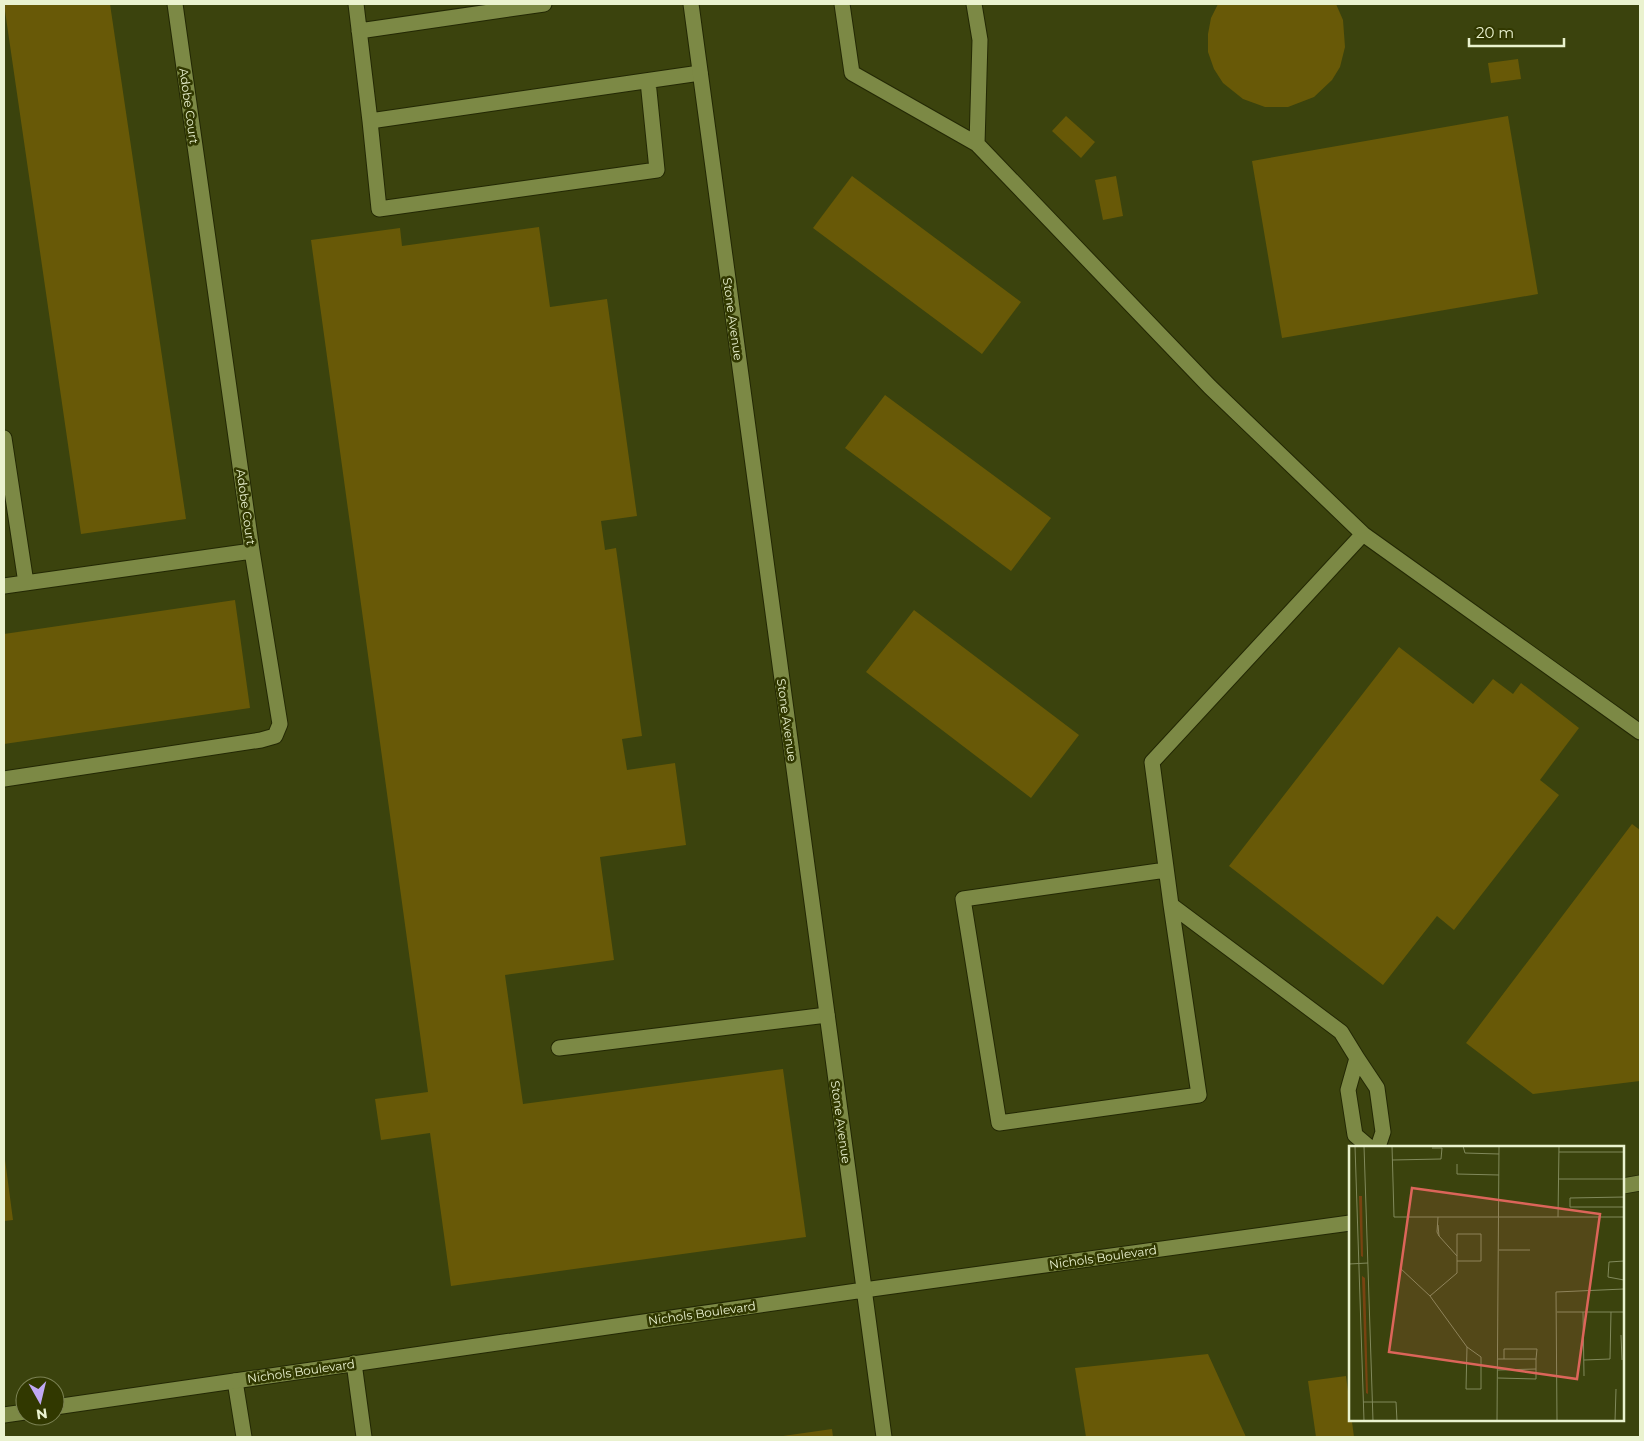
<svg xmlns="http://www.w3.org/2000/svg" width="1644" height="1441" font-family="Montserrat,sans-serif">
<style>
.building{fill:#685907}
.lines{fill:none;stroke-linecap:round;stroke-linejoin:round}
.lane-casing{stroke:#232804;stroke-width:17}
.street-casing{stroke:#232804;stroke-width:17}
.secondary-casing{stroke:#232804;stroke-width:17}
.lane{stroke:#7c8945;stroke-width:15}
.street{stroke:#7c8945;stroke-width:15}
.secondary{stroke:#7c8945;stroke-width:15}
.labels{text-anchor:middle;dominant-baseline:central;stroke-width:5;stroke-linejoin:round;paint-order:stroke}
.street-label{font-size:12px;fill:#eaf2cf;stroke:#313800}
.inset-road{fill:none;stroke:#81895b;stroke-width:1}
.view{fill:#dc655a;fill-opacity:0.15;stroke:#dc655a;stroke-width:2.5}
.inset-edge{fill:none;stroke:#eaf2cf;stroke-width:2.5}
</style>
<rect width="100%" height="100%" fill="#3b430d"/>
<path class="building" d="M4,4H110L186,519L81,534Z
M1218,4H1336L1343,20L1345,47L1340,67L1332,80L1314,97L1288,107H1265L1243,99L1223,83L1214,69L1208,52V34L1211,18Z
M1518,59L1521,79L1491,83L1488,63Z
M1066,116L1095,142L1081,158L1052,131Z
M1508,116L1538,294L1282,338L1252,161Z
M852,176L1021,302L982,354L813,228Z
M1116,176L1123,216L1103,220L1095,180Z
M539,227L550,307L607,299L637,516L601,521L605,550L616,548L642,736L622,739L627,770L675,763L686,845L600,857L614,960L505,975L523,1104L783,1069L806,1237L451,1286L430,1133L381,1140L375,1099L428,1092L311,240L400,228L402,246Z
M885,395L1051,518L1011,571L845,448Z
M235,600L250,708L4,744V634Z
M914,610L1079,735L1031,798L866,672Z
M1399,647L1473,704L1493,679L1513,694L1521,683L1579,728L1540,780L1559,795L1454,930L1437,916L1383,985L1229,866Z
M1632,824L1640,830V1081L1533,1094L1466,1043Z
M4,1152L13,1220L4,1221Z
M1208,1354L1246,1437H1086L1075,1368Z
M1346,1376L1354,1437H1316L1308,1381Z
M832,1429L833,1437H783V1436Z"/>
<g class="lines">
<defs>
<path id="lane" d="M356,4L370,121L700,73
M842,4L852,73L977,144L1210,387L1363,534L1152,762L1171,905L1341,1032L1357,1058
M974,4L980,40L977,144
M359,31L544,4
M370,121L379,209L657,170L648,81
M4,438L26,583
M1363,534L1640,732
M4,586L252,551
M4,779L261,740L275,736L280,724L252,551L175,4
M1166,870L963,899L999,1123L1199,1095L1171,905
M559,1048L827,1015
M1369,1147L1355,1135L1348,1090L1357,1058L1377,1088L1383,1132L1378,1147
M354,1363L364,1437
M235,1381L244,1437"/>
<path id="street" d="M1623,1186L1640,1183
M864,1290L1350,1223"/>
<path id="secondary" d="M691,4L884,1437
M55,1407L864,1290
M4,1415L25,1412"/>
</defs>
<use href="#lane" class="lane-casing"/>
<use href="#street" class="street-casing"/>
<use href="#secondary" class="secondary-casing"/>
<use href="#lane" class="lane"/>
<use href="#street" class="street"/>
<use href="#secondary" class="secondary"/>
</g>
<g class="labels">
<g class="street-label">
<text transform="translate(189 106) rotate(82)">Adobe Court</text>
<text transform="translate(733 319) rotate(82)">Stone Avenue</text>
<text transform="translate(246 507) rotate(82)">Adobe Court</text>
<text transform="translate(787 720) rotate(82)">Stone Avenue</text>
<text transform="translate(841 1122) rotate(82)">Stone Avenue</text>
<text transform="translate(1103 1257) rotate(-8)">Nichols Boulevard</text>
<text transform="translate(702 1313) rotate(-8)">Nichols Boulevard</text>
<text transform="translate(301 1371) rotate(-8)">Nichols Boulevard</text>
</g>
</g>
<g transform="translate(1349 1146)">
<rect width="275" height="275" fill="#3b430d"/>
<path d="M10,50H13L14,111L12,110ZM13,130L16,132L19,248L17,247Z" fill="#794311"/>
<path class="inset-road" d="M6,0L15,275M15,0L24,275M43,0L45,71H275M114,0L116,7L150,8M210,6H275M43,14L92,13L93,2H83M108,18V28L150,29M209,33H275M275,51L221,52V61H275M89,71L88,86L90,90L89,79M209,71L210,0M90,90L108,110V127L81,150L118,201L117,243H132V211L118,201M150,104H181M108,110V88H132V115H108M275,115L260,116L259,131L275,134M0,118L19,117M51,122L81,150M208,166H275M234,166L235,230M272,189L273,214M155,213V203H188L187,213M235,214L261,213L262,166M149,224L187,223M149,232L187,233V213H149M14,256H47L48,275M148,275L150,0M208,275L207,146L275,143M266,275L267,243"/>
<path class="view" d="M63,42L251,68L228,233L40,206Z"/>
<rect width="275" height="275" class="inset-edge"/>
</g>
<rect width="1644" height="1441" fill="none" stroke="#eaf2cf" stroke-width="10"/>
<g transform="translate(40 1401) rotate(172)"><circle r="24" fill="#313800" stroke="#7b8253"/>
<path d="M0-4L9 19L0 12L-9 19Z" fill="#c0a8f4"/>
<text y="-8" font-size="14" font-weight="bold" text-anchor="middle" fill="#eaf2cf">N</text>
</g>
<path d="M1469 38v8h95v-8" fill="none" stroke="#eaf2cf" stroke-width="2.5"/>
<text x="1476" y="38" font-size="15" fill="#eaf2cf" stroke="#313800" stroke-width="4" paint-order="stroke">20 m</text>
</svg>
